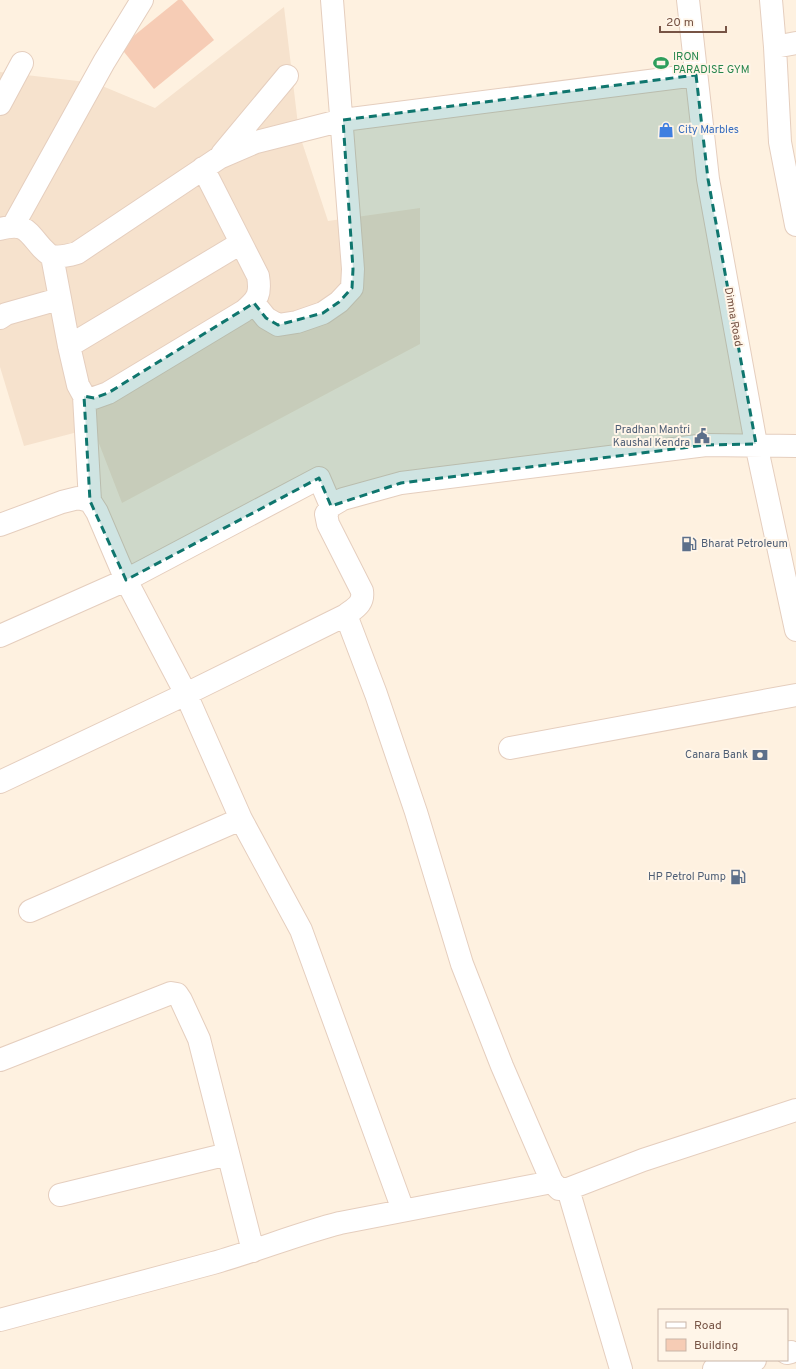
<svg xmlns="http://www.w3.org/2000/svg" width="796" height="1369" font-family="Overpass,sans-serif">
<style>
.residential{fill:#f6e2cd}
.building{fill:#f6ccb5}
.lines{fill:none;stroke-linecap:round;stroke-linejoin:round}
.minor-casing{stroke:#e5cebe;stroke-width:24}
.minor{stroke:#fff;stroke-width:22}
.marked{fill:#0f766e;fill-opacity:0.2;stroke:#0f766e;stroke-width:3;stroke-dasharray:8 5;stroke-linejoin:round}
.labels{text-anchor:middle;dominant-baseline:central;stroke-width:4;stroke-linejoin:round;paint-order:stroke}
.leisure-label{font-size:11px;fill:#27864d;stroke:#fff5e8;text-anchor:start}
.shop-label{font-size:11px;fill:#366cbe;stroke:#fff5e8;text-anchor:start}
.street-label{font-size:11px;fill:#775445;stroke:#fff5e8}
.service-label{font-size:11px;fill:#4e5e75;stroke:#fff5e8;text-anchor:end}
</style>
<rect width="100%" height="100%" fill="#fef1e0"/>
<path class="residential" d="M284,7L299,133L328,221L420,208V344L122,503L93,428L24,446L0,367V72L95,83L155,108Z"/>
<path class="building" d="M178,0H182L214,40L154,89L120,47Z"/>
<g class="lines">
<defs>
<path id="minor" d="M688,0L708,179L756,444L796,630
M771,0L775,47L780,142L796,225
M775,47L796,43
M0,104L22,63
M222,154L287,76
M13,226L104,62L142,0
M0,229C25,222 27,231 42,248C44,250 49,255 52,256C60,258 70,255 77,253L219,158L256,142L343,120L696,75
M52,256L69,346L78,385L84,396L94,398L108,393L244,311C258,299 261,294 258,276L203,168
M254,303L266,318L278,325L297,322L323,313L339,302L352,288L353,269L332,0
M0,318L6,314L59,299
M69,346L241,243
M84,396L90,501
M0,525L62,502L78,498L90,501L97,512L126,580L186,694L241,819L301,930L403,1210
M346,615L376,694L416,812L462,964L502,1066L552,1182L559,1189H568L643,1160L796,1110
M0,636L126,580L319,478L331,506
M510,748L796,695
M0,782L186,694L346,615C355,608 364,604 362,591L328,524L326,514L331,506L343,499L401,483L706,445L796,446
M30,911L241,819
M0,1060L171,993L177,994L181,1000L199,1039L253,1251
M568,1189L621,1369
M60,1195L228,1154
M0,1320L213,1263C256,1251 297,1234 340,1223L552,1182
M787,1353L791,1352
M714,1369L755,1360"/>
</defs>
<use href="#minor" class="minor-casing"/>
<use href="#minor" class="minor"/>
</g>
<path class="marked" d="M696,75L708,179L756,444L706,445L401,483L331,506L319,478L126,580L90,501L84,396L94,398L108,393L254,303L266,318L278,325L323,313L339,302L352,288L353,269L343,120Z"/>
<defs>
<symbol id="stadium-bare" viewBox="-9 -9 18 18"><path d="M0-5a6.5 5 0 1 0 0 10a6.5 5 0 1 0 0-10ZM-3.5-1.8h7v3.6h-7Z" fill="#2e9e5b" stroke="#fff5e8" stroke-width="2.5" paint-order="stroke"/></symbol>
<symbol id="shop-bare" viewBox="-9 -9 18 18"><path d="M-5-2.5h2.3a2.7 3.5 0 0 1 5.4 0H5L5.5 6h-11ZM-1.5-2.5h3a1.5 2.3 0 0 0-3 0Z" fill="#3f7fe0" stroke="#fff5e8" stroke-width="2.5" paint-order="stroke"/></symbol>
<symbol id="civic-bare" viewBox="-9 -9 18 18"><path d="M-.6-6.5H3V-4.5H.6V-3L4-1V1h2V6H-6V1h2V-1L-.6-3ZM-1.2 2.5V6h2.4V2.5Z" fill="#5c6f8a" stroke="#fff5e8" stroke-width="2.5" paint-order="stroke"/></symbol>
<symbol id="fuel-bare" viewBox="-9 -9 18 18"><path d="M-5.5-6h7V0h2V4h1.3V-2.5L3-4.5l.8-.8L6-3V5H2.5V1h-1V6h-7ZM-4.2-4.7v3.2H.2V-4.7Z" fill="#5c6f8a" stroke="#fff5e8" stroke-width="2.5" paint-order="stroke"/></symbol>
<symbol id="bank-bare" viewBox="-9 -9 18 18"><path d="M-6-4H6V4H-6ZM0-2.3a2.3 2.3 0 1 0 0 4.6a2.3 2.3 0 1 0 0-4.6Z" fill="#5c6f8a" stroke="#fff5e8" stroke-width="2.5" paint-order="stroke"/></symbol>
</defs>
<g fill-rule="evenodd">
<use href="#stadium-bare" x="650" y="52" width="22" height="22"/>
<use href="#shop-bare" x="655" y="119" width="22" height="22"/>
<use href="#civic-bare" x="691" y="425" width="22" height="22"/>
<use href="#fuel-bare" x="678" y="533" width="22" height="22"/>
<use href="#bank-bare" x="749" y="744" width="22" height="22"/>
<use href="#fuel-bare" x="727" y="866" width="22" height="22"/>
</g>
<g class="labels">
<g class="leisure-label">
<text x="673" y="57">IRON<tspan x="673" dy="13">PARADISE GYM</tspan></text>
</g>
<g class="shop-label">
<text x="678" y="130">City Marbles</text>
</g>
<g class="street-label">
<text transform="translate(733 317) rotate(80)">Dimna Road</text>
</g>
<g class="service-label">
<text x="690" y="430">Pradhan Mantri<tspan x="690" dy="13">Kaushal Kendra</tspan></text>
<text x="701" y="544" text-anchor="start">Bharat Petroleum</text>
<text x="748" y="755">Canara Bank</text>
<text x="726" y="877">HP Petrol Pump</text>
</g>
</g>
<rect x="658" y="1309" width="130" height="52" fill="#fff5e8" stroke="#c9b5a7"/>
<rect x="666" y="1322" width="20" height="6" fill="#ffffff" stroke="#c9b5a7"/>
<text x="694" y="1329" font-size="12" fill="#775445">Road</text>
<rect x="666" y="1339" width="20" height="12" fill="#f6ccb5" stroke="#c9b5a7"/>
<text x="694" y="1349" font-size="12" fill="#775445">Building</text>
<path d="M660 26v6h66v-6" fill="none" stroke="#775445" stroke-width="2"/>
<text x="666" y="26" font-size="12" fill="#775445" stroke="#fff5e8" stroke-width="3" paint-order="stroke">20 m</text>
</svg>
